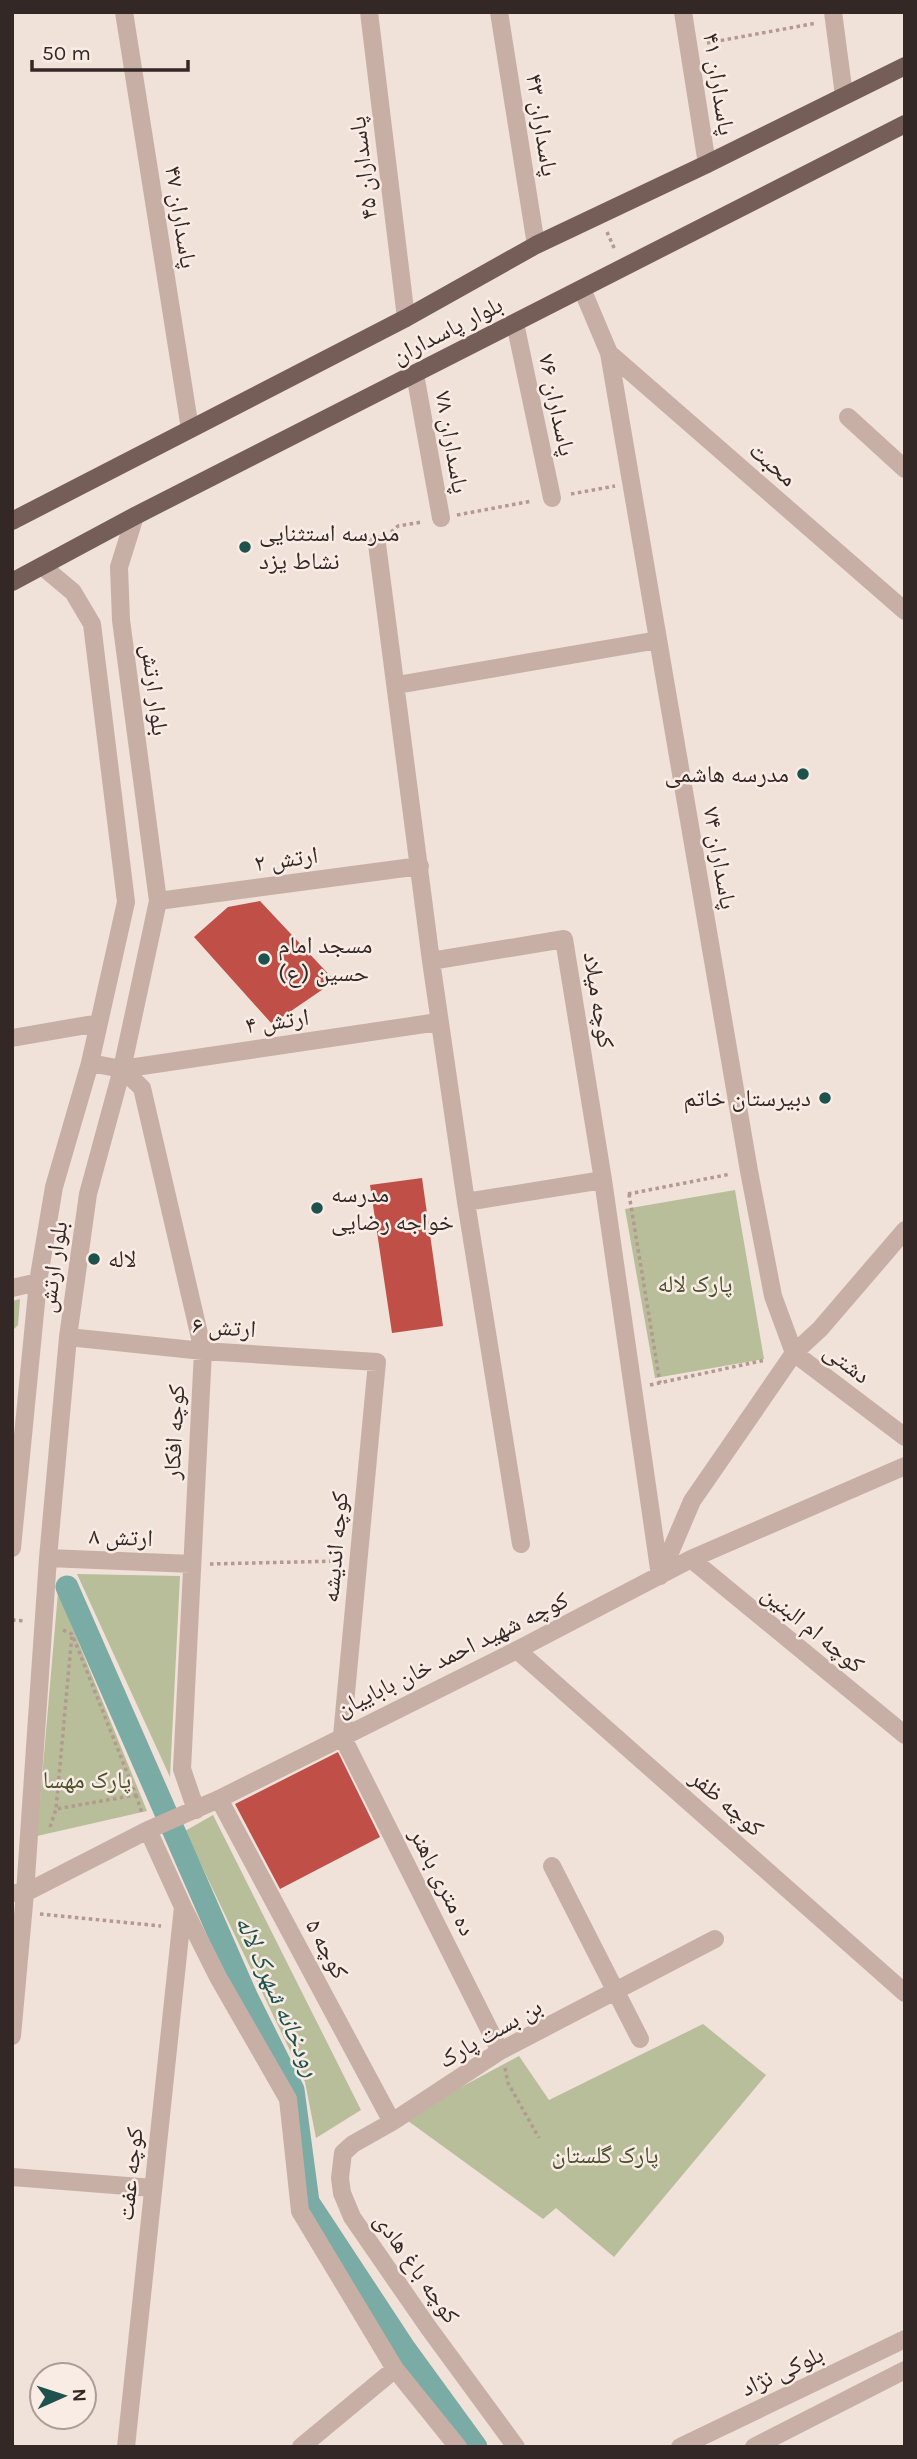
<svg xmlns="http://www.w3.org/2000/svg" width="917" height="2459" font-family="Karla,'Noto Naskh Arabic',sans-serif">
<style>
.green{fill:#b8be9a}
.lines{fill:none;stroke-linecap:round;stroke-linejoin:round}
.canal{stroke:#7aaba5;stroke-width:23}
.building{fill:#c05047}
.path{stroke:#b39990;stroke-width:3.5;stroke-dasharray:3.5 3.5;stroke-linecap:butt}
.minor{stroke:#c7afa6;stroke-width:18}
.major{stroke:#755d58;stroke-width:18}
.poi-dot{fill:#1e524d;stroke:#f8ece5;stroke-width:2.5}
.labels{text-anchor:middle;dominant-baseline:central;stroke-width:5;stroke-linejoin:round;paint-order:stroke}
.street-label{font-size:24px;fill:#332826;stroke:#f8ece5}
.poi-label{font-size:24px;fill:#332826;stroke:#f8ece5;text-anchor:start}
.park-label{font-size:24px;fill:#49502b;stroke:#f8ece5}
.water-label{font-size:26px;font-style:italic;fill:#1e524d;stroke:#f8ece5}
</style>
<rect width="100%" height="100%" fill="#f0e1d9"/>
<path class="green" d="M735,1190L764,1359L655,1378L625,1209Z
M20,1299L18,1325L12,1331V1301Z
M77,1574L180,1576L170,1777Z
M58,1592L147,1811L37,1836Z
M213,1815L361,2110L316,2138L305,2082L185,1831Z
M703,2024L766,2075L614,2257L556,2208L543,2219L404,2118L519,2056L549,2100Z"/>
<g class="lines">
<path class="canal" d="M67,1587L247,1998L293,2090L308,2202L404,2348L476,2447"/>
</g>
<path class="building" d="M260,901L335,981L272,1024L194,937L228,907Z
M422,1178L443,1326L392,1333L370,1185Z
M338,1752L380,1837L280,1889L235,1804Z"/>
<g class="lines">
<path class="path" d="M707,43L817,23
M607,232L615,250
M571,494L615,486
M457,515L532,501
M391,532L398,526L422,522
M628,1194L731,1174
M629,1194L660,1383
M650,1385L765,1360
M210,1564L339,1561
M12,1620L25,1621
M63,1630L72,1634L136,1795L56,1809L72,1634
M136,1795L142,1813
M50,1827L56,1809
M40,1914L161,1926
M505,2068L508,2083L539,2138"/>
<path class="minor" d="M124,12L190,429
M369,12L406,318
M499,12L536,245
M683,12L707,164
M833,12L844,95
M582,289L609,353L749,1171L773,1296L794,1353
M515,323L552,498
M609,353L905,611
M415,374L441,518
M848,417L905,469
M377,544L431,961L564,939L603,1180L660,1576
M397,685L658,640
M158,901L420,866
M431,961L466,1202L521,1544
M12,1038L99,1023
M90,1063L122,1069L438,1022
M122,1069L142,1088L203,1351L182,1769L196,1810
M466,1202L603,1180
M12,1288L38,1282
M68,1337L203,1351L377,1362L342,1736L500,2051
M794,1353L905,1437
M12,1548L38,1282L54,1187L90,1063L126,902L92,624L73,592L42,566
M48,1558L192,1564
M691,1559L905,1735
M660,1576L692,1501L794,1353L820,1329L905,1230
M517,1650L905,1993
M219,1799L392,2122
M148,1830L183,1907L218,1977L288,2099L300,2211L395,2369L458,2447
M552,1866L640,2039
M12,1893H25L148,1830L219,1799L517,1650L691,1559L905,1466
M12,2036L25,1893L48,1558L68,1337L88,1194L122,1069L158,901L121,620L119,567L135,516
M12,2177L153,2188
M126,2447L183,1907
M301,2447L395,2369
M516,2447L428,2327L352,2217L342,2193L340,2178L343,2153L353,2144L392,2122L500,2051L715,1939
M680,2447L905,2339
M754,2447L905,2370"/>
<path class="major" d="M12,521L406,318L536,245L707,164L905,66
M12,582L135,516L905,124"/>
</g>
<g class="poi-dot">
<circle cx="245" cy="547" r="7"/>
<circle cx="803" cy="774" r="7"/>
<circle cx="264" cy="959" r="7"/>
<circle cx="825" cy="1098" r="7"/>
<circle cx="317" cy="1208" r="7"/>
<circle cx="94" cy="1259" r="7"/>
</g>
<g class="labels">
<g class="street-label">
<text transform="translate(719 84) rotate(81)">پاسداران ۴۱</text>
<text transform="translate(542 125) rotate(81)">پاسداران ۴۳</text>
<text transform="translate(363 168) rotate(-97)">پاسداران ۴۵</text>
<text transform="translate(181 217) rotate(81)">پاسداران ۴۷</text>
<text transform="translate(447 330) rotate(-27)">بلوار پاسداران</text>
<text transform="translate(557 405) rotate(78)">پاسداران ۷۶</text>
<text transform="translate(452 442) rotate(80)">پاسداران ۷۸</text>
<text transform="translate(773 464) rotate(41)">محبت</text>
<text transform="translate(155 690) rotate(83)">بلوار ارتش</text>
<text transform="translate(720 858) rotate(80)">پاسداران ۷۴</text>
<text transform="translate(286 859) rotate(-8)">ارتش ۲</text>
<text transform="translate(599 1000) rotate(81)">کوچه میلاد</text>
<text transform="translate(277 1021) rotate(-8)">ارتش ۴</text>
<text transform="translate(53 1267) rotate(-82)">بلوار ارتش</text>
<text transform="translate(224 1327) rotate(4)">ارتش ۶</text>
<text transform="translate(847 1363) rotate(37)">دشتی</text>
<text transform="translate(174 1432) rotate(-87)">کوچه افکار</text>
<text transform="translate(121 1537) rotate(2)">ارتش ۸</text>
<text transform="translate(335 1547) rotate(-85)">کوچه اندیشه</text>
<text transform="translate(813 1629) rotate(39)">کوچه ام البنین</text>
<text transform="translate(452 1654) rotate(-26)">کوچه شهید احمد خان باباییان</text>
<text transform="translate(727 1803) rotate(41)">کوچه ظفر</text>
<text transform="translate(443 1882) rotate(63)">ده متری باهنر</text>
<text transform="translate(327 1949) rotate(62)">کوچه ۵</text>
<text transform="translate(490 2033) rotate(-30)">بن بست پارک</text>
<text transform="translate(130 2174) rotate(-84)">کوچه عفت</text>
<text transform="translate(417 2268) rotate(55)">کوچه باغ هادی</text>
<text transform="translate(782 2371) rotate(-25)">بلوکی نژاد</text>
</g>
<g class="poi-label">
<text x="259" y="533">مدرسه استثنایی<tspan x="259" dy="28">نشاط یزد</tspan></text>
<text x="789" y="774" text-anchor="end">مدرسه هاشمی</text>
<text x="278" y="945">مسجد امام<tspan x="278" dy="28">حسین (ع)</tspan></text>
<text x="811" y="1098" text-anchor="end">دبیرستان خاتم</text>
<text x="331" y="1194">مدرسه<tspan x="331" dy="28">خواجه رضایی</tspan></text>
<text x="108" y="1259">لاله</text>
</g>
<g class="park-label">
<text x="695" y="1284">پارک لاله</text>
<text x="87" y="1780">پارک مهسا</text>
<text x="605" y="2155">پارک گلستان</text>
</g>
<g class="water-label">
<text transform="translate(278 1996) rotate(66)">رودخانه شهرک لاله</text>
</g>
</g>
<rect width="917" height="2459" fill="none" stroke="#332826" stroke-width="28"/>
<g transform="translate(63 2396) rotate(87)"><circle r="33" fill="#f8ece5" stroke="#a99e99" stroke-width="2"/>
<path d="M0-5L12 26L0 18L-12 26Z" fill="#1e524d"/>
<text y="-10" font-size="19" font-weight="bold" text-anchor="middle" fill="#332826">N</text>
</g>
<path d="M32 60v10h156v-10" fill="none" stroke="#332826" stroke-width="3.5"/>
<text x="42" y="60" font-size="21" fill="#332826" stroke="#f8ece5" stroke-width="5" paint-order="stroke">50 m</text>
</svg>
